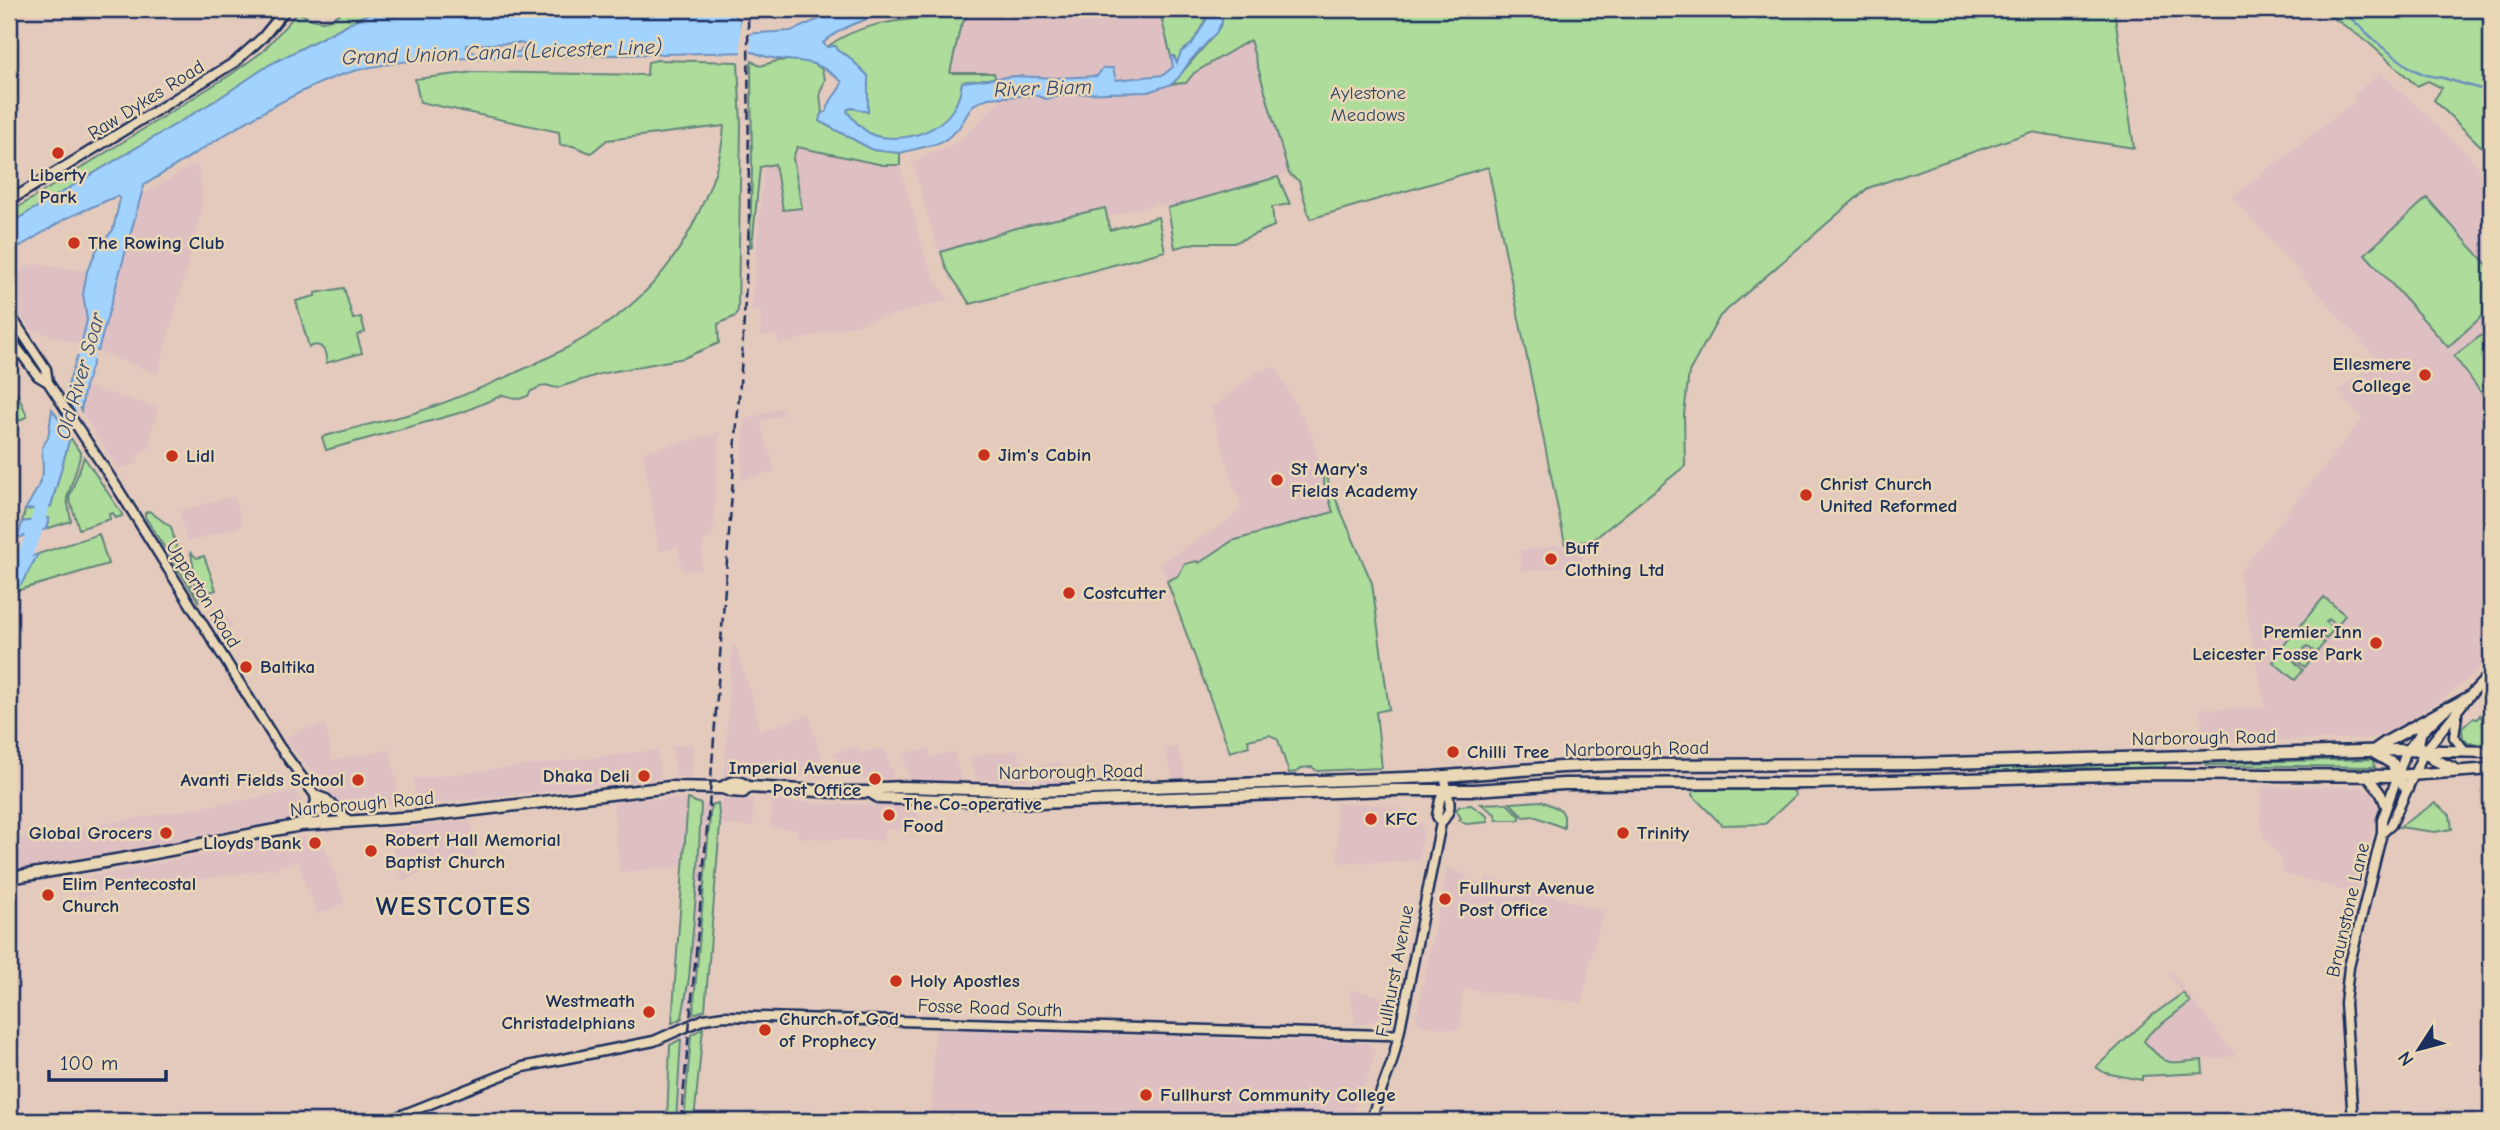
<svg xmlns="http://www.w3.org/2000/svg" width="2500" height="1130" font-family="'Comic Neue',sans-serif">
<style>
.built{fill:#dec0c3}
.green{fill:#addc9b;stroke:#64867c;stroke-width:2}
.water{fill:#a2d2fe;stroke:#6c91be;stroke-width:2;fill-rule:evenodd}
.pier{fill:#e3cabd}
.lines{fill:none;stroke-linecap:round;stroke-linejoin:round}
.stream{stroke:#6c91be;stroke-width:2.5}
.river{stroke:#a2d2fe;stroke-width:14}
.minor-casing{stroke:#1b2f5e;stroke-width:13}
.major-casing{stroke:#1b2f5e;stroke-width:15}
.minor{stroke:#ead7b5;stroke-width:8}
.major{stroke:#ead7b5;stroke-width:10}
.rail{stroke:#1b2f5e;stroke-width:2.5;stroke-dasharray:10 5;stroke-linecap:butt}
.poi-dot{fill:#c8321e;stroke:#ead7b5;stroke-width:2.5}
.labels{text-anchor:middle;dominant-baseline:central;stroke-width:5;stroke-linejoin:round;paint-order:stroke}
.park-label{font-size:19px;fill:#314967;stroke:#ead7b5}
.street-label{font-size:19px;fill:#1b2f5e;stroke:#ead7b5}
.poi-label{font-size:19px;font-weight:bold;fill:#1b2f5e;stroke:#ead7b5;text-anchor:start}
.water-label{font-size:21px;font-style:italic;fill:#2f4776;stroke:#ead7b5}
.district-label{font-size:26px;font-weight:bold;letter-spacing:2px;fill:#1b2f5e;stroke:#ead7b5}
</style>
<rect width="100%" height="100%" fill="#e3cabd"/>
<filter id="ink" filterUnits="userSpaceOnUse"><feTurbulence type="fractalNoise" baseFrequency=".0143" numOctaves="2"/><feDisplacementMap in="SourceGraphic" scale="14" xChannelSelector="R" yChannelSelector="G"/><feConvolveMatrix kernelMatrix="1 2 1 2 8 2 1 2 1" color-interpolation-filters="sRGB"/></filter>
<g filter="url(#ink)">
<path class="built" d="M1008,9H1161L1173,67L1148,92L1172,84L1186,83L1194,73L1250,40L1289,174L1168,208L1157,204L1107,217L1105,208L1012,229L939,253L912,162L961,140L998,102L994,73H950L960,28L968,13Z
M2380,72L2468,155L2491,182V655L2471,676L2440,701L2389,732L2372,738L2204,743L2202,741L2201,709L2265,708L2239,573L2362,419L2339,391L2377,359L2232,197L2356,100L2353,96Z
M797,147L883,165H900L925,256L935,279L948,300L779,345L776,335L760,336V311L751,310L764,167L775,164L783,209L802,208L793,158Z
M197,163L202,188V210L158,374L98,351L142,194Z
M33,264L87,271L83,294L87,320L81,345L30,329L9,300V277Z
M1275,366L1311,433L1333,512L1232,541L1167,581L1160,563L1225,523L1241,509L1240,498L1236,494L1211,408L1261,369L1263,371Z
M85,386L160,408L158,409L151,433V448L142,451L137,458L139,463L118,469L81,411Z
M782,407L784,414L760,422L775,471L741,480L744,420Z
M719,433L713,536L703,542L701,569L683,572L678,547L659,551L643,452Z
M234,496L243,526L187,542L179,511Z
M1593,540L1583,547L1582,564L1522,572L1519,551Z
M221,607L233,626L229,629L234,650L229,651L208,616Z
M735,645L751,692L760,731L809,715L827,777H786L772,775L724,776L732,646Z
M326,725L332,760L390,750L401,806L376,804L343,809L285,739L301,729Z
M693,743L692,776L677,777L671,747Z
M1176,746L1185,772L1182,778L1174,779L1165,750Z
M857,747L859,753L885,748L893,775L891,779L842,778L834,753Z
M928,749L931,757L954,751L962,782L910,781L902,754Z
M657,750L661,779L417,805L413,779Z
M1017,750L1027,780H977L970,759L993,751L995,754Z
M1060,761L1065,783L1042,782L1037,767Z
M2261,786L2361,787L2374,795L2379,808L2356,894L2283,873L2281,859L2264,836L2260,823Z
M295,791L306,810L307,814L305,817L9,871V840Z
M642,799H688L684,866L620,872L613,806L616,801Z
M721,799H753V826L720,825Z
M772,800L832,804L914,805L919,810L918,831L885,829V841L798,838L797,830L770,827Z
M1336,803L1384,805L1412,813L1418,818L1424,830L1419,861L1338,863Z
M701,804L711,805L706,872L694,1007L682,1011L689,978L698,871Z
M471,820L477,862L427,870L403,881L386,830Z
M313,836L322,837L345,903L317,914L297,861L276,868L138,889L136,884L79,898L73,880L274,840Z
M1447,868L1456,871L1483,886L1486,877L1604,911L1594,945L1582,1003L1463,989L1460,1030L1419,1025L1416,1018Z
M2171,972L2236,1056L2167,1063L2160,1059L2144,1041L2150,1033L2189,1002L2168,974Z
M1349,989L1390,998L1388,1009L1377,1020L1355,1026Z
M938,1029L1369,1043L1375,1052L1371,1069L1349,1121H931L934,1034Z
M691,1035L684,1121H676L681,1039Z"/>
<path class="green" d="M345,9H377L269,65L218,99L9,224V213L230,75L262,52L298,12C318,24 327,25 345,9Z
M757,9H844L822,18Z
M1159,9H1203L1207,17L1192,44L1181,52L1180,60L1177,63L1174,56H1171Z
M1220,9H2114L2134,148L2031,132L1868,188L1720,316L1689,372L1684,415L1685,466L1593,540L1565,544L1488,167L1310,219L1299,181L1289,174L1250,40L1194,73L1186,83L1172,84L1216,33L1222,22Z
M2321,9H2491V156L2434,100L2442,88L2428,81L2417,86L2369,43Z
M968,13L960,28L950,73H994L995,78L962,82C961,95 957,106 948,117C934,134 897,143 876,136C865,133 853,120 847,111L848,109L853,108L868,112V76L848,56L838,51L836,46L827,47C870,15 918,22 968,13Z
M657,60L738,62L741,125L738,310L736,316L718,324L719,343L684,358L600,374L557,388L545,385L531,391L528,396L519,399L503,395L463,412L326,450L322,437C352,428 384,421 414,413C448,403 481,388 513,374C595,337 658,301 697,216C711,187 722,159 724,126L607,140L591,153L573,146L560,145L559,132L420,102L415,79L474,72L647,75L648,62Z
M791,60L808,61L821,68L825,79L820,93L822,114L819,121L873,150L900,153V165H883L797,147L793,158L802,208L783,210L775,164L760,167L752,246L750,247L752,167L751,65L752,61L760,66L777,61Z
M1278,177L1290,204L1272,207L1274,226L1234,243H1195L1175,248L1168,208Z
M2427,198L2491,269V308L2448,347L2365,254Z
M1105,208L1110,230L1158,217L1165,251L970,304L946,268L941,252L1012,229Z
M344,288L353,319L361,317L365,332L357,335L362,353L326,363C327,352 322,341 309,347L296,301L315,296V293Z
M2491,328V406L2454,356Z
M9,382L20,399L27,416L19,421L9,404Z
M70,437L81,454L67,498L71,521L46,529L49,519L22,522L25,510L51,506Z
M84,457L122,514V516L116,518L113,513L109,514L110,519L79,529L69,498Z
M1321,465L1372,583L1389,709L1376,712L1382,768L1317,771L1312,767L1301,768L1297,772L1289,773L1278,740L1270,735L1248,740L1249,746L1230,752L1167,581L1178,576L1185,564L1197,561L1199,563L1232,541L1333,512L1319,466Z
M149,511L171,527L179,557L199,602L145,517V513Z
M99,534L108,564L9,593L22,582L38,554Z
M191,553L197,558L204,556L216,590L209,592V595L202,601L192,577L194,570Z
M2324,597L2345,615L2337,626L2329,619L2326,622L2334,629L2326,639L2318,632L2315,635L2324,643L2316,653L2307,646L2304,649L2313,657L2305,667L2296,660L2294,661L2303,670L2295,680L2273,662L2276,659L2274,657Z
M2480,715L2491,737V745L2468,743L2463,738L2462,728L2473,718L2477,719Z
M2372,759L2375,767L2207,765L2205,763Z
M2169,761L2162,769L2072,768L1989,772L1986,769L1990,767Z
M1694,790H1792L1796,795L1765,824L1722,825L1692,795Z
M688,799L701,804L698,871L689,978L682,1018L672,1023Z
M1542,801L1561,810L1564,816V828L1534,816L1524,817L1510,803Z
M718,803L720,825L705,1010L693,1014L711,805Z
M1506,803L1520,816V820H1496L1495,814L1481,804Z
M2435,803L2450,815L2452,829L2435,832L2399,827Z
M1471,805L1487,816L1488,822L1466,824L1459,820L1461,818L1456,810L1460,806Z
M2183,993L2190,1002L2150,1033L2144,1041C2168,1068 2167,1063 2202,1060L2203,1073L2142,1076V1080L2105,1073L2096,1067L2150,1017Z
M703,1028L694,1121H684L691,1035Z
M681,1039L676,1121H667L670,1045Z"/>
<path class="water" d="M377,9H733L735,16L740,19L742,34L791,31L843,9H956C911,11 858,11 823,43L827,47L836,46L838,51L848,56L868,76V112L853,108L848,109L847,111C853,120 865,133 876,136C881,138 887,137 892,138C928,138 959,118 962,82L1015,76L1057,78L1097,76L1103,68H1113L1116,80L1163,75L1173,67L1171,56H1173L1177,63L1181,52L1192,44L1206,20L1203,9H1220L1222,22L1216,33L1190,61L1179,77L1172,84L1148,92L1070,94L1046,99L1035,95L988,98L973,105L958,129L945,140L936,144L900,153L873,150L819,121L822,114L827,111C830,96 839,94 842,82C809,50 789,68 753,52L430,59C398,62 365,66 335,77C268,103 206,148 144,185L98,351L81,345L87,320L83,294L87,271L97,249L113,230L120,199L117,196L67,218L9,253V224L218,99L269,65ZM519,43L524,44V47L519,52H474L466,47L467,45Z
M77,357L93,361L85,386L81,411L67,388Z
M52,409L70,437L51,506L25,510L37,489L43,473L42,447L48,438Z
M49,518L46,529L18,538L22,522Z
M38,554L22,583L9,592V569L16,562Z"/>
<path class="pier" d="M740,15L743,18L744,30L750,29L751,56H741Z"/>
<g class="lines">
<path class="stream" d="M2341,9L2381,46L2412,69L2426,75L2443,78L2491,92"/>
<path class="river" d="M58,444L95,330
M9,583L14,581L35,531L46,491"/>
<defs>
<path id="minor" d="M9,201L235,62L263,37L286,9
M9,313L46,369L48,382L120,492L279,746L315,795L316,802L327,823
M9,337L38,376L48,382
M2457,715L2454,737L2465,751
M2368,776L2381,794L2386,806
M315,795L326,799L349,821
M1441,823L1437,816L1440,800L1445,790
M301,825L311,813L316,802
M2382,833L2391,825L2424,752L2469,696L2491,673
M387,1121L523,1067L654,1041L704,1019L724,1016L1384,1035L1399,1034
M1370,1121L1392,1062L1399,1034L1441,823C1457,805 1446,797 1445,776
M2353,1121L2345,1003L2349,967L2382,833V820L2406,752L2420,734L2447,708L2469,696"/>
<path id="major" d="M2420,734L2418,744L2433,759L2456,770
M2373,751L2386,742L2447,708
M2373,752L2393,764L2396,776L2407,789
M722,788C731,781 739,780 748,787L836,792H870L881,788L904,787L1037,791L1433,777L1561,767L1618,765L1916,764L2396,750L2491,752
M870,792L880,798L1038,803L1388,790H1474L1563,784L1813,783L2150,774L2396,776L2491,769
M9,878L128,858L301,825L415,817L670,787L722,788L731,791L743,792L748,787"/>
</defs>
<use href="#minor" class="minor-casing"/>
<use href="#major" class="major-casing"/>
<use href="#minor" class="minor"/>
<use href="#major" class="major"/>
<path class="rail" d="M681,1121L709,806L742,356L749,222L748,9"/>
</g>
</g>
<g class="poi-dot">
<circle cx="58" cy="153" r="7"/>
<circle cx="74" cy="243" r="7"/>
<circle cx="2425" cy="375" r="7"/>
<circle cx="984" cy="455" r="7"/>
<circle cx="172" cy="456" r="7"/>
<circle cx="1277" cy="480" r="7"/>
<circle cx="1806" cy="495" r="7"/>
<circle cx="1551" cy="559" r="7"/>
<circle cx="1069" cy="593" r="7"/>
<circle cx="2376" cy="643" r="7"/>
<circle cx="246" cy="667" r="7"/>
<circle cx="1453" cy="752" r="7"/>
<circle cx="644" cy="776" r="7"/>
<circle cx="875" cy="779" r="7"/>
<circle cx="358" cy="780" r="7"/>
<circle cx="889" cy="815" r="7"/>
<circle cx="1371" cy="819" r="7"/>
<circle cx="166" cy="833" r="7"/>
<circle cx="1623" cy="833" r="7"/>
<circle cx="315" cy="843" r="7"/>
<circle cx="371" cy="851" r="7"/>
<circle cx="48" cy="895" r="7"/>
<circle cx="1445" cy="899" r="7"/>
<circle cx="896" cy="981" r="7"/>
<circle cx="649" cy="1012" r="7"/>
<circle cx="765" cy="1030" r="7"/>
<circle cx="1146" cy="1095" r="7"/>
</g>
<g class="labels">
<g class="park-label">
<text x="1368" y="93">Aylestone<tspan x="1368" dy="22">Meadows</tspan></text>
</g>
<g class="street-label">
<text transform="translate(146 100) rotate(-32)">Raw Dykes Road</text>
<text transform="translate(203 594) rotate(58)">Upperton Road</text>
<text transform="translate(2204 738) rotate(-1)">Narborough Road</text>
<text transform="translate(1637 749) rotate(-1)">Narborough Road</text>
<text transform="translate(1071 772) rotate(-1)">Narborough Road</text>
<text transform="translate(362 804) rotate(-5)">Narborough Road</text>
<text transform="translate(2348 910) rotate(-77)">Braunstone Lane</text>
<text transform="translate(1395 971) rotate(-79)">Fullhurst Avenue</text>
<text transform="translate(990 1008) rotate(2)">Fosse Road South</text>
</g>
<g class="poi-label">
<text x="58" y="175" text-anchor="middle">Liberty<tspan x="58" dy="22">Park</tspan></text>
<text x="88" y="243">The Rowing Club</text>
<text x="2411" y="364" text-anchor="end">Ellesmere<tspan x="2411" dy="22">College</tspan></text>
<text x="998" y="455">Jim's Cabin</text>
<text x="186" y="456">Lidl</text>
<text x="1291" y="469">St Mary's<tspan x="1291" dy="22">Fields Academy</tspan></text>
<text x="1820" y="484">Christ Church<tspan x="1820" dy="22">United Reformed</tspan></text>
<text x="1565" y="548">Buff<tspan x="1565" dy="22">Clothing Ltd</tspan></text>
<text x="1083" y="593">Costcutter</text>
<text x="2362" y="632" text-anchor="end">Premier Inn<tspan x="2362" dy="22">Leicester Fosse Park</tspan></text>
<text x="260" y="667">Baltika</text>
<text x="1467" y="752">Chilli Tree</text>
<text x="861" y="768" text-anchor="end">Imperial Avenue<tspan x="861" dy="22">Post Office</tspan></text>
<text x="630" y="776" text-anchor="end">Dhaka Deli</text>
<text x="344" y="780" text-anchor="end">Avanti Fields School</text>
<text x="903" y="804">The Co-operative<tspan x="903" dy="22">Food</tspan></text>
<text x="1385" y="819">KFC</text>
<text x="152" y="833" text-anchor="end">Global Grocers</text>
<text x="1637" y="833">Trinity</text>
<text x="385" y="840">Robert Hall Memorial<tspan x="385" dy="22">Baptist Church</tspan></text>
<text x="301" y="843" text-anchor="end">Lloyds Bank</text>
<text x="62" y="884">Elim Pentecostal<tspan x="62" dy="22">Church</tspan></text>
<text x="1459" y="888">Fullhurst Avenue<tspan x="1459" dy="22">Post Office</tspan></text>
<text x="910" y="981">Holy Apostles</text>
<text x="635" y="1001" text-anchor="end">Westmeath<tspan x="635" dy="22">Christadelphians</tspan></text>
<text x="779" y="1019">Church of God<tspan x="779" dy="22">of Prophecy</tspan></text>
<text x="1160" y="1095">Fullhurst Community College</text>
</g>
<g class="water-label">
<text transform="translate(502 52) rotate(-2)">Grand Union Canal (Leicester Line)</text>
<text transform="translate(1043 88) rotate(-2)">River Biam</text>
<text transform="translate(80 376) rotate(-74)">Old River Soar</text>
</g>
<g class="district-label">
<text x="454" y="907">WESTCOTES</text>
</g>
</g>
<rect width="2500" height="1130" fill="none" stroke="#ead7b5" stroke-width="35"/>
<rect x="18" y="18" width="2465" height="1095" fill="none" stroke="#1b2f5e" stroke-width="2.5" filter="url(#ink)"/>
<g transform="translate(2419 1049) rotate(234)" stroke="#ead7b5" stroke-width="5" paint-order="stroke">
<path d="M0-5L12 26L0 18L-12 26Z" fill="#1b2f5e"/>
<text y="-10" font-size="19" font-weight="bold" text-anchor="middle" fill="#1b2f5e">N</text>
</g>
<path d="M49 1070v10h117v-10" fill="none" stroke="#1b2f5e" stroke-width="3.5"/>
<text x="60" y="1070" font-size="21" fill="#1b2f5e" stroke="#ead7b5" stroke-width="5" paint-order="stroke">100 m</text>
</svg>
